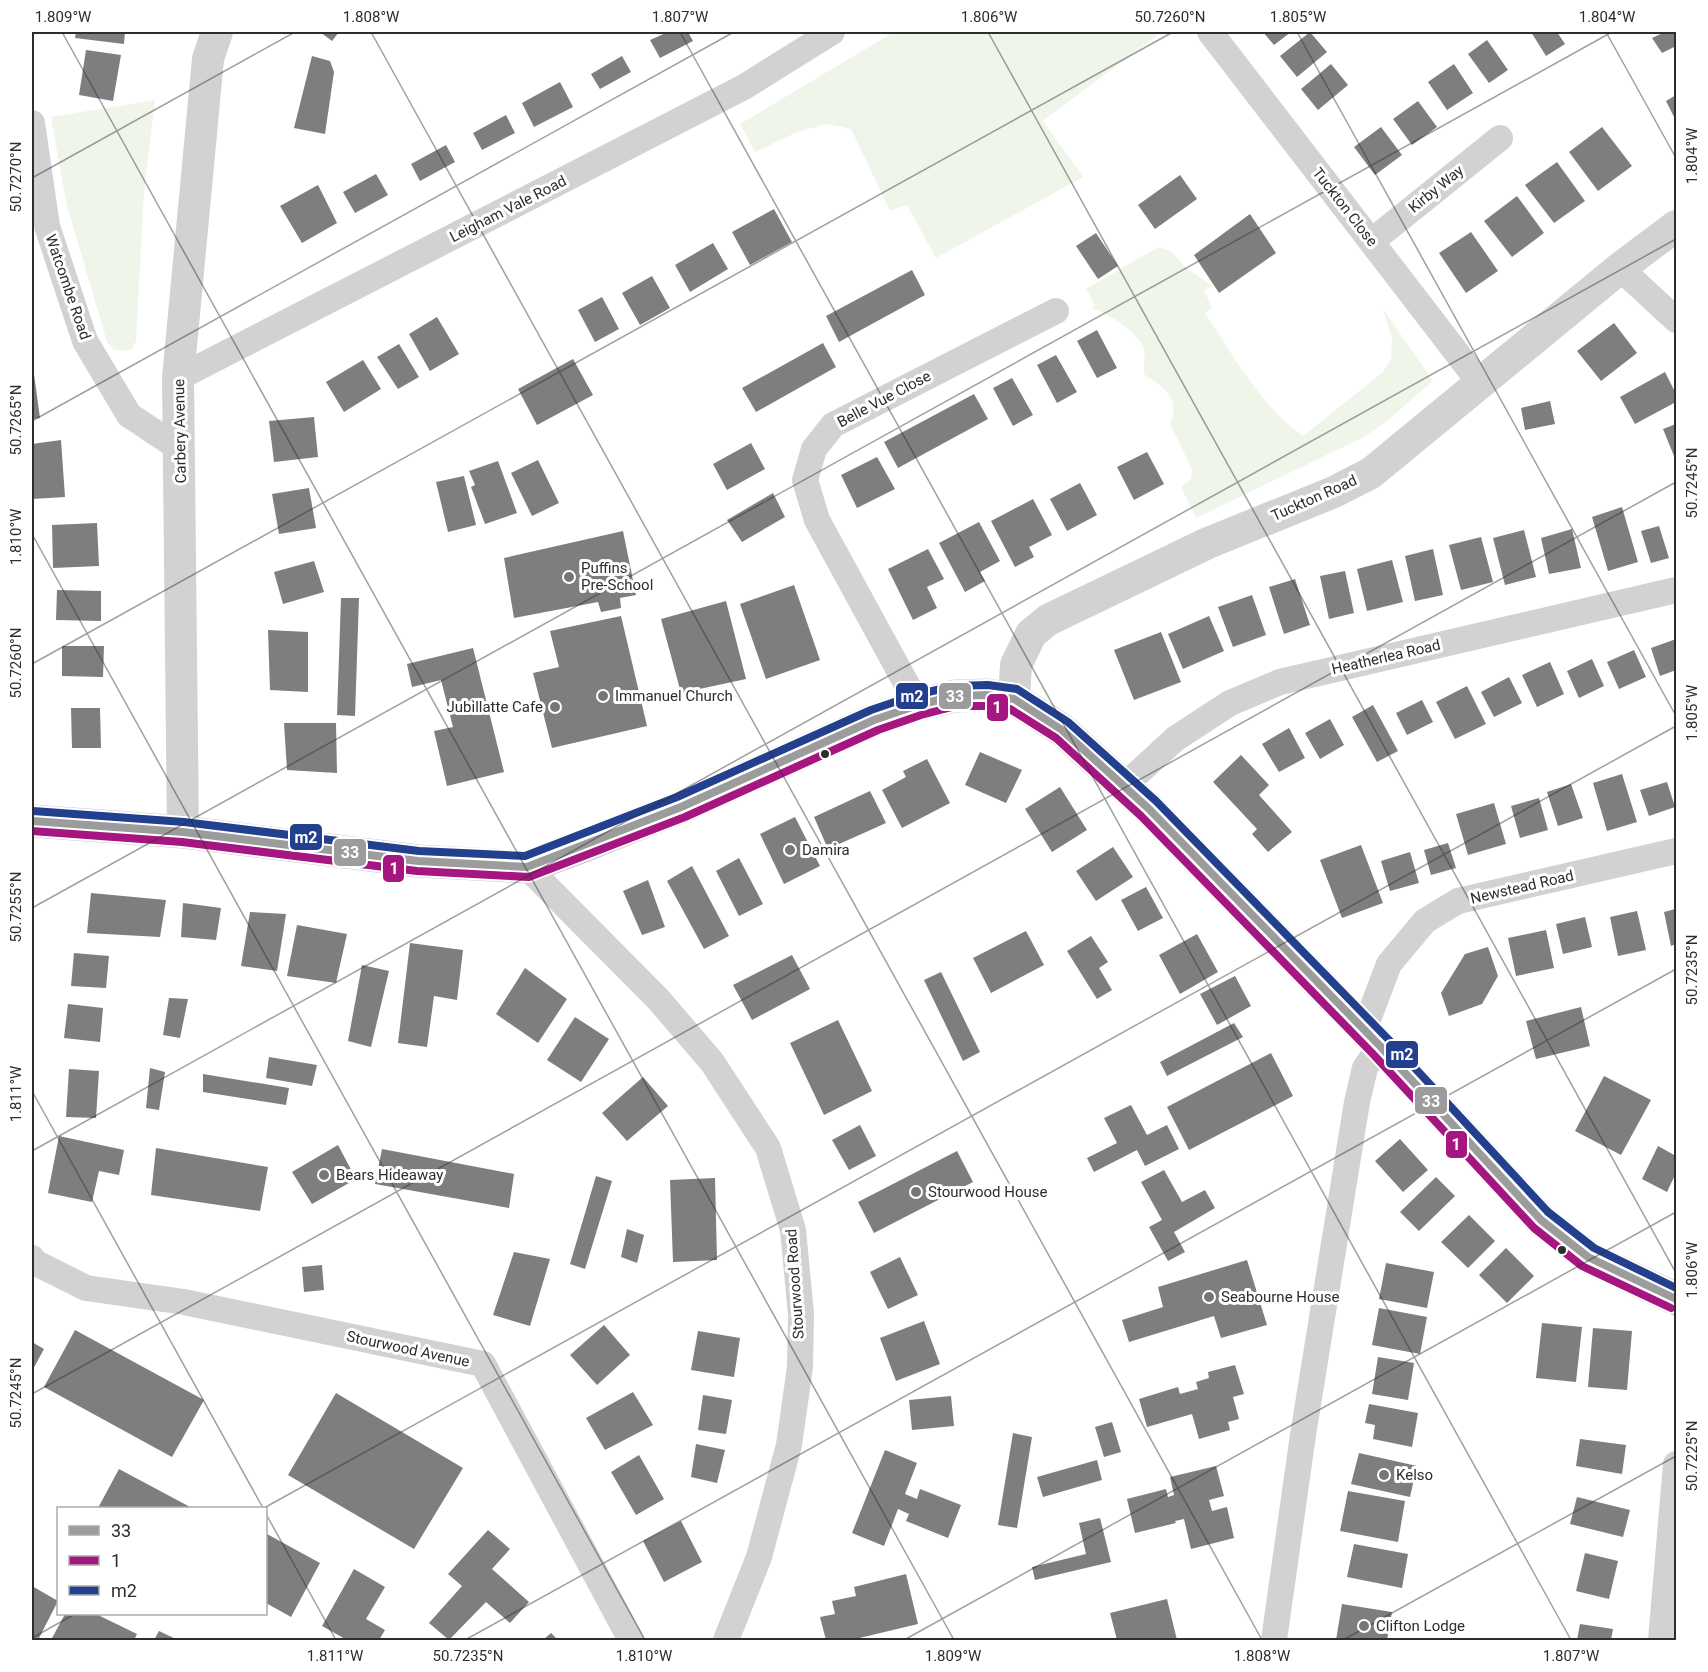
<svg xmlns="http://www.w3.org/2000/svg" width="1708" height="1672" font-family="Roboto,sans-serif">
<style>
.green{fill:#f0f5ea}
.building{fill:#7e7e7e}
.lines{fill:none;stroke-linecap:round;stroke-linejoin:round}
.minor{stroke:#d2d2d2;stroke-width:26}
.tertiary{stroke:#d2d2d2;stroke-width:32}
.secondary{stroke:#cbcbcb;stroke-width:33}
.bus-1-casing{stroke:#fff;stroke-width:12}
.bus-2-casing{stroke:#fff;stroke-width:12}
.bus-3-casing{stroke:#fff;stroke-width:12}
.bus-1{stroke:#9d9c9c;stroke-width:8}
.bus-2{stroke:#a61680;stroke-width:8}
.bus-3{stroke:#23408f;stroke-width:8}
.ticks{fill:none;stroke:#2d2d2d;stroke-width:1.5;stroke-opacity:0.45}
.poi-dot{fill:#767676;stroke:#fff;stroke-width:2}
.bus-dot{fill:#2d2d2d;stroke:#fff;stroke-width:2}
.labels{text-anchor:middle;dominant-baseline:central;stroke-width:6;stroke-linejoin:round;paint-order:stroke}
.street-label{font-size:15px;fill:#2d2d2d;stroke:#fff}
.poi-label{font-size:15px;fill:#2d2d2d;stroke:#fff;text-anchor:start}
.line-badge{stroke:#fff;stroke-width:2}
.badge-label{font-size:16px;text-anchor:middle;font-weight:bold;fill:#fff}
.neatline{fill:none;stroke:#2d2d2d;stroke-width:2}
.ticks-label{font-size:15px;text-anchor:middle;fill:#2d2d2d}
</style>
<rect width="100%" height="100%" fill="#fff"/>
<path class="green" d="M894,32H1162L1043,121L1083,177L936,258L907,205L890,211L851,129L827,124L797,132L755,152L740,124Z
M155,100L144,191L136,341L132,349L124,351L114,350L107,342L66,202L51,117Z
M1158,247L1171,251L1184,266L1212,286L1204,291L1212,307L1205,313C1234,357 1260,405 1303,436L1383,372L1391,359L1392,339L1383,309L1433,381L1387,421L1364,437L1196,518L1181,487L1191,479L1192,470L1189,463L1170,424C1181,396 1164,389 1144,374C1144,366 1145,357 1144,350C1141,334 1108,313 1093,309L1095,305L1086,289Z"/>
<path class="building" d="M76,32H125L124,44L75,38Z
M320,32H339L332,41Z
M668,32H688L693,41L660,58L650,40Z
M1263,32H1291L1274,45Z
M1310,32L1327,52L1297,77L1280,56Z
M1531,32H1557L1565,44L1546,56Z
M1665,32H1675L1676,46L1662,53L1652,38Z
M1487,40L1508,70L1489,83L1468,54Z
M86,50L121,55L113,101L79,95Z
M312,56L330,61L334,72L325,134L294,128Z
M622,56L631,72L600,89L591,74Z
M1331,64L1348,85L1318,110L1301,89Z
M1454,64L1473,93L1447,110L1428,82Z
M560,82L573,107L534,127L522,103Z
M1676,95V121L1666,101Z
M1418,101L1437,127L1412,145L1393,119Z
M506,115L515,133L482,150L473,133Z
M1381,127L1402,155L1375,175L1354,147Z
M1602,127L1632,166L1598,191L1569,152Z
M446,145L455,162L420,181L411,164Z
M1557,162L1585,201L1554,223L1525,185Z
M376,174L388,195L355,213L343,192Z
M1180,175L1197,199L1155,229L1138,205Z
M318,185L337,223L302,243L280,206Z
M1517,196L1544,233L1512,257L1484,221Z
M774,209L792,242L750,265L732,232Z
M1250,214L1276,253L1219,293L1194,255Z
M1471,232L1498,271L1466,293L1439,253Z
M1096,233L1118,266L1098,279L1076,246Z
M713,243L728,269L690,292L675,265Z
M912,270L925,295L839,342L826,316Z
M652,276L670,308L640,325L622,293Z
M602,297L619,329L595,342L578,310Z
M437,317L459,354L430,371L409,334Z
M1614,323L1637,353L1601,381L1577,351Z
M1097,330L1117,368L1097,378L1077,341Z
M823,343L836,367L756,412L742,388Z
M399,344L419,377L398,389L377,357Z
M1056,355L1077,392L1057,403L1037,365Z
M573,359L593,395L537,425L518,389Z
M363,360L381,389L344,412L326,382Z
M1665,372L1676,394V402L1635,424L1620,397Z
M32,374H34L40,418L32,419Z
M1012,378L1033,415L1013,426L993,388Z
M974,394L988,419L898,468L884,442Z
M1550,401L1555,424L1525,430L1521,408Z
M314,417L318,457L274,462L269,421Z
M1676,424V461L1663,429Z
M61,440L65,497L32,499V444Z
M751,443L765,469L727,490L713,464Z
M1147,452L1164,484L1134,500L1117,467Z
M877,457L895,489L857,508L841,475Z
M538,460L559,503L532,516L511,473Z
M498,461L517,513L485,524L471,487L475,485L469,471Z
M464,476L476,525L448,532L436,482Z
M1080,483L1097,515L1067,531L1050,499Z
M309,488L316,528L279,534L272,494Z
M773,493L785,517L742,542L727,520Z
M1033,499L1052,535L1029,547L1034,557L1015,567L991,521Z
M1622,507L1638,562L1608,571L1592,517Z
M979,522L1000,561L980,572L985,581L965,592L939,543Z
M97,523L99,566L53,568L52,525Z
M1659,526L1669,558L1651,563L1641,531Z
M1572,529L1581,568L1549,574L1541,538Z
M1524,530L1536,577L1505,585L1493,538Z
M623,531L636,595L620,598L621,608L601,612L598,602L514,618L504,558Z
M1481,537L1493,582L1461,590L1449,545Z
M928,549L944,579L927,587L937,608L913,620L888,569Z
M1433,549L1443,595L1415,601L1405,556Z
M1392,560L1403,602L1367,611L1357,569Z
M314,561L324,592L283,604L274,572Z
M1345,571L1354,613L1329,619L1320,576Z
M1295,579L1310,625L1284,634L1269,587Z
M794,585L820,660L766,679L740,604Z
M57,590L101,591V621L56,620Z
M1252,595L1266,635L1233,647L1218,607Z
M341,598H359L355,716L337,715Z
M726,601L746,679L681,693L661,619Z
M621,616L647,726L552,748L533,673L559,667L550,631Z
M1209,616L1224,651L1183,669L1168,634Z
M268,630L308,632V692L270,690Z
M1161,632L1181,682L1134,700L1114,650Z
M1676,639V670L1660,676L1651,648Z
M62,646H104L103,677L62,676Z
M473,648L504,772L447,786L434,731L453,727L441,680L412,687L407,664Z
M1634,650L1646,677L1619,689L1607,662Z
M1592,659L1604,686L1579,698L1567,671Z
M1550,662L1564,694L1537,707L1522,675Z
M1509,677L1522,703L1494,717L1481,692Z
M1467,686L1486,724L1455,739L1436,702Z
M1422,700L1433,722L1407,735L1396,713Z
M1373,705L1398,751L1377,762L1352,717Z
M71,708H100L101,748H72Z
M1330,719L1344,745L1320,759L1305,733Z
M284,723H336L337,773L287,770Z
M1289,728L1305,758L1279,772L1262,744Z
M980,752L1022,770L1006,803L965,785Z
M1241,755L1269,785L1259,795L1292,832L1268,852L1252,834L1257,829L1213,782Z
M927,759L950,803L902,828L882,790L906,777L903,771Z
M1622,774L1637,822L1607,831L1593,783Z
M1667,782L1675,807L1649,816L1640,790Z
M1571,784L1583,818L1558,826L1547,792Z
M1060,787L1087,830L1052,852L1025,809Z
M870,791L886,823L828,849L814,817Z
M1539,798L1548,830L1520,838L1511,806Z
M1494,803L1506,844L1468,855L1456,814Z
M795,817L820,866L784,884L760,834Z
M1448,843L1456,868L1431,875L1424,850Z
M1361,845L1383,903L1342,918L1320,860Z
M1113,847L1133,877L1096,901L1076,871Z
M1410,852L1419,883L1390,891L1381,861Z
M739,858L763,904L739,916L716,871Z
M692,866L729,936L704,949L667,881Z
M648,880L665,927L642,935L623,891Z
M1146,887L1163,918L1138,931L1121,900Z
M91,893L166,900L160,937L87,933Z
M183,903L221,908L216,940L181,937Z
M1674,903H1676V944L1671,946L1664,912L1675,909Z
M1637,911L1646,950L1618,956L1610,917Z
M250,912L286,914L277,971L241,966Z
M1585,917L1592,947L1563,954L1556,924Z
M297,925L347,934L336,983L287,976Z
M1546,930L1554,968L1516,976L1508,938Z
M1026,931L1044,965L991,993L973,958Z
M1197,934L1218,972L1180,994L1159,955Z
M1091,936L1108,962L1099,968L1112,990L1097,999L1067,951Z
M410,943L463,950L457,1000L434,996L427,1047L398,1043Z
M1488,947L1498,976L1482,1004L1449,1016L1441,993L1465,954Z
M74,953L109,956L106,988L71,986Z
M792,955L810,989L752,1020L733,985Z
M362,965L389,971L371,1047L348,1041Z
M525,968L567,999L538,1043L496,1014Z
M941,972L980,1052L963,1061L924,980Z
M1235,976L1251,1006L1217,1025L1200,994Z
M169,998L188,999L180,1038L163,1035Z
M68,1004L103,1008L100,1042L64,1038Z
M1581,1007L1590,1046L1536,1059L1526,1021Z
M575,1017L609,1039L581,1082L547,1060Z
M838,1020L872,1091L824,1115L790,1043Z
M1234,1023L1243,1037L1167,1076L1160,1062Z
M1271,1053L1293,1096L1189,1150L1167,1107Z
M269,1057L317,1065L312,1086L266,1078Z
M150,1068L165,1072L159,1110L146,1108Z
M69,1069L99,1071L96,1118L66,1117Z
M203,1074L289,1088L286,1105L203,1092Z
M1604,1076L1651,1100L1621,1155L1575,1131Z
M643,1077L668,1106L627,1141L602,1113Z
M1131,1105L1147,1135L1167,1125L1179,1149L1145,1166L1137,1150L1094,1172L1087,1158L1117,1143L1104,1118Z
M860,1125L876,1156L849,1170L832,1140Z
M59,1136L124,1150L119,1175L99,1171L92,1202L48,1193Z
M1400,1139L1428,1170L1403,1192L1375,1161Z
M338,1145L356,1179L312,1204L292,1172Z
M1658,1146L1676,1156V1173L1667,1192L1642,1179Z
M156,1148L268,1167L260,1211L151,1195Z
M382,1149L514,1174L509,1208L375,1184Z
M957,1151L973,1182L874,1233L858,1202Z
M1164,1170L1182,1202L1205,1190L1215,1208L1174,1232L1185,1252L1168,1261L1149,1227L1162,1220L1141,1182Z
M596,1176L612,1181L585,1269L570,1264Z
M1436,1177L1455,1196L1419,1231L1400,1212Z
M715,1178L717,1260L673,1262L670,1180Z
M1469,1215L1495,1241L1468,1268L1441,1242Z
M627,1229L644,1235L637,1263L621,1257Z
M1506,1248L1534,1276L1507,1303L1479,1275Z
M514,1252L550,1259L530,1326L493,1315Z
M900,1257L918,1295L888,1309L870,1272Z
M1247,1260L1267,1325L1221,1338L1214,1316L1129,1342L1122,1320L1163,1307L1158,1287Z
M1386,1263L1434,1272L1427,1308L1379,1299Z
M322,1265L324,1290L304,1292L302,1267Z
M1379,1308L1427,1317L1420,1354L1372,1345Z
M924,1321L940,1364L896,1381L880,1338Z
M1542,1323L1582,1327L1576,1382L1536,1378Z
M604,1325L630,1355L597,1385L570,1355Z
M1593,1328L1632,1331L1627,1390L1588,1387Z
M75,1330L204,1400L172,1457L44,1387Z
M698,1331L740,1338L734,1377L691,1370Z
M32,1342L44,1349L32,1371Z
M1378,1357L1414,1363L1408,1400L1372,1394Z
M1235,1365L1244,1394L1233,1397L1239,1419L1228,1422L1230,1430L1199,1439L1192,1414L1147,1427L1139,1399L1178,1387L1180,1394L1198,1389L1196,1382L1209,1378L1208,1372Z
M633,1392L653,1425L605,1450L586,1418Z
M336,1393L463,1468L414,1549L288,1475Z
M703,1395L732,1400L726,1434L698,1430Z
M951,1396L954,1426L912,1430L909,1400Z
M1369,1404L1418,1413L1412,1447L1373,1439L1375,1425L1365,1423Z
M1112,1422L1121,1452L1104,1457L1095,1427Z
M1013,1433L1032,1437L1017,1528L998,1525Z
M1580,1439L1626,1445L1622,1474L1576,1466Z
M696,1444L725,1450L717,1483L691,1477Z
M885,1450L917,1463L905,1494L917,1499L920,1489L961,1505L948,1538L906,1521L909,1514L898,1509L884,1546L852,1533Z
M1359,1453L1417,1466L1410,1497L1351,1484Z
M639,1455L664,1499L636,1515L611,1472Z
M1097,1460L1102,1480L1043,1497L1037,1477Z
M1216,1466L1224,1496L1209,1500L1212,1511L1227,1507L1234,1538L1191,1549L1184,1519L1175,1521L1176,1523L1135,1533L1127,1499L1166,1489L1168,1497L1174,1495L1170,1477Z
M119,1469L192,1508H98Z
M1348,1491L1405,1501L1398,1542L1340,1531Z
M1577,1497L1630,1510L1623,1537L1570,1524Z
M1100,1518L1111,1562L1035,1580L1032,1567L1086,1554L1079,1523Z
M681,1521L702,1562L664,1582L643,1541Z
M488,1530L510,1549L492,1569L529,1602L510,1623L486,1602L449,1640L429,1623L462,1586L448,1574Z
M267,1534L320,1563L291,1617L266,1603Z
M1354,1544L1408,1554L1402,1588L1347,1577Z
M1585,1553L1618,1561L1609,1599L1576,1591Z
M354,1569L385,1587L366,1619L385,1630L379,1640H347L322,1626Z
M906,1574L918,1624L851,1640H826L820,1617L835,1614L832,1601L856,1596L854,1587Z
M32,1586L58,1601L38,1640H32Z
M1167,1599L1177,1640H1117L1110,1613Z
M1342,1604L1392,1612L1387,1640H1336Z
M65,1614H96L137,1634L134,1640H51Z
M1580,1624L1613,1629L1611,1640H1577Z
M159,1631L178,1640H154Z
M551,1633L558,1640H543Z"/>
<g class="lines">
<path class="minor" d="M1210,32L1480,383
M32,123L47,226L85,341L129,415L180,449
M1372,241L1500,138
M1620,268L1676,320
M178,378L744,87L832,32
M918,705L817,520L805,480L814,449L833,425L1056,311
M1124,786L1175,739L1230,703L1280,682L1676,590
M527,867L658,999L712,1062L768,1148L793,1230L801,1314L800,1367L789,1445L759,1557L726,1640
M1364,1030L1389,964L1425,921L1458,901L1676,851
M32,1258L36,1263L86,1288L184,1302L483,1364L631,1640
M1274,1640L1303,1435L1357,1102L1365,1068L1380,1046
M1661,1640L1676,1464"/>
<path class="tertiary" d="M1014,699L1016,665L1031,634L1048,620L1208,543L1334,492L1371,473L1620,268L1676,226
M183,832L178,378L208,59L217,32"/>
<path class="secondary" d="M32,821L183,832L418,861L527,867L584,846L681,807L874,720L918,705L955,696L987,695L1014,699L1062,730L1148,808L1380,1046L1541,1220L1588,1257L1676,1299"/>
<defs>
<path id="bus-1" d="M32,821L183,832L418,861L527,867L681,807L874,720L918,705L955,696L987,695L1014,699L1062,730L1148,808L1380,1046L1541,1220L1588,1257L1676,1299"/>
<path id="bus-2" d="M32,831L182,842L417,871L529,877L685,817L878,730L921,715L956,706H986L1010,709L1056,738L1141,816L1372,1053L1534,1228L1582,1266L1671,1308"/>
<path id="bus-3" d="M33,811L184,822L419,851L525,856L677,797L871,710L915,695L954,686L988,685L1017,689L1068,722L1156,801L1388,1039L1548,1212L1594,1248L1676,1288"/>
</defs>
<use href="#bus-1" class="bus-1-casing"/>
<use href="#bus-2" class="bus-2-casing"/>
<use href="#bus-3" class="bus-3-casing"/>
<use href="#bus-1" class="bus-1"/>
<use href="#bus-2" class="bus-2"/>
<use href="#bus-3" class="bus-3"/>
</g>
<path class="ticks" d="M62,32L954,1640M371,32L1262,1640M680,32L1571,1640M988,32L1676,1273M1297,32L1676,716M1606,32L1676,158M32,178L295,32M32,421L734,32M32,534L645,1640M32,664L1173,32M32,908L1612,32M32,1091L263,1508M32,1151L1676,239M32,1394L1676,482M264,1508L1676,726M266,1514L336,1640M32,1638L75,1614M465,1640L1676,969M904,1640L1676,1212M1343,1640L1676,1456"/>
<g class="poi-dot">
<circle cx="569" cy="577" r="6"/>
<circle cx="603" cy="696" r="6"/>
<circle cx="555" cy="707" r="6"/>
<circle cx="790" cy="850" r="6"/>
<circle cx="324" cy="1175" r="6"/>
<circle cx="916" cy="1192" r="6"/>
<circle cx="1209" cy="1297" r="6"/>
<circle cx="1384" cy="1475" r="6"/>
<circle cx="1364" cy="1626" r="6"/>
</g>
<g class="bus-dot">
<circle cx="825" cy="754" r="5"/>
<circle cx="1562" cy="1250" r="5"/>
</g>
<g class="labels">
<g class="street-label">
<text transform="translate(1436 189) rotate(-39)">Kirby Way</text>
<text transform="translate(1345 207) rotate(52)">Tuckton Close</text>
<text transform="translate(508 209) rotate(-27)">Leigham Vale Road</text>
<text transform="translate(68 287) rotate(71)">Watcombe Road</text>
<text transform="translate(884 399) rotate(-28)">Belle Vue Close</text>
<text transform="translate(180 431) rotate(-91)">Carbery Avenue</text>
<text transform="translate(1314 498) rotate(-24)">Tuckton Road</text>
<text transform="translate(1386 657) rotate(-13)">Heatherlea Road</text>
<text transform="translate(1522 887) rotate(-13)">Newstead Road</text>
<text transform="translate(795 1284) rotate(-94)">Stourwood Road</text>
<text transform="translate(408 1349) rotate(12)">Stourwood Avenue</text>
</g>
<g class="poi-label">
<text x="581" y="568">Puffins<tspan x="581" dy="17">Pre-School</tspan></text>
<text x="615" y="696">Immanuel Church</text>
<text x="543" y="707" text-anchor="end">Jubillatte Cafe</text>
<text x="802" y="850">Damira</text>
<text x="336" y="1175">Bears Hideaway</text>
<text x="928" y="1192">Stourwood House</text>
<text x="1221" y="1297">Seabourne House</text>
<text x="1396" y="1475">Kelso</text>
<text x="1376" y="1626">Clifton Lodge</text>
</g>
</g>
<g class="line-badge">
<rect x="938" y="682" width="34" height="28" rx="6" fill="#9d9c9c"/>
<rect x="895" y="682" width="34" height="28" rx="6" fill="#23408f"/>
<rect x="986" y="693" width="23" height="29" rx="6" fill="#a61680"/>
<rect x="289" y="823" width="34" height="28" rx="6" fill="#23408f"/>
<rect x="333" y="838" width="34" height="29" rx="6" fill="#9d9c9c"/>
<rect x="382" y="854" width="23" height="29" rx="6" fill="#a61680"/>
<rect x="1385" y="1040" width="34" height="29" rx="6" fill="#23408f"/>
<rect x="1414" y="1086" width="34" height="29" rx="6" fill="#9d9c9c"/>
<rect x="1445" y="1130" width="23" height="29" rx="6" fill="#a61680"/>
</g>
<g class="badge-label">
<text x="955" y="702">33</text>
<text x="912" y="702">m2</text>
<text x="997" y="713">1</text>
<text x="306" y="843">m2</text>
<text x="350" y="858">33</text>
<text x="394" y="874">1</text>
<text x="1402" y="1060">m2</text>
<text x="1431" y="1107">33</text>
<text x="1456" y="1150">1</text>
</g>
<rect width="1708" height="1672" fill="none" stroke="#ffffff" stroke-width="66"/>
<rect x="57" y="1507" width="210" height="108" fill="#ffffff" stroke="#ababab" stroke-width="1.5"/>
<rect x="69" y="1526" width="30" height="9" fill="#9d9c9c" stroke="#ababab" stroke-width="1.5"/>
<text x="111" y="1537" font-size="18" fill="#2d2d2d">33</text>
<rect x="69" y="1556" width="30" height="9" fill="#a61680" stroke="#ababab" stroke-width="1.5"/>
<text x="111" y="1567" font-size="18" fill="#2d2d2d">1</text>
<rect x="69" y="1586" width="30" height="9" fill="#23408f" stroke="#ababab" stroke-width="1.5"/>
<text x="111" y="1597" font-size="18" fill="#2d2d2d">m2</text>
<rect x="33" y="33" width="1642" height="1606" class="neatline"/>
<g class="ticks-label">
<text x="63" y="22">1.809°W</text>
<text x="371" y="22">1.808°W</text>
<text x="680" y="22">1.807°W</text>
<text x="989" y="22">1.806°W</text>
<text x="1170" y="22">50.7260°N</text>
<text x="1298" y="22">1.805°W</text>
<text x="1607" y="22">1.804°W</text>
<text transform="translate(1692 156) rotate(-90)" y="5">1.804°W</text>
<text transform="translate(16 177) rotate(-90)" y="5">50.7270°N</text>
<text transform="translate(16 420) rotate(-90)" y="5">50.7265°N</text>
<text transform="translate(1692 483) rotate(-90)" y="5">50.7245°N</text>
<text transform="translate(16 537) rotate(-90)" y="5">1.810°W</text>
<text transform="translate(16 663) rotate(-90)" y="5">50.7260°N</text>
<text transform="translate(1692 713) rotate(-90)" y="5">1.805°W</text>
<text transform="translate(16 907) rotate(-90)" y="5">50.7255°N</text>
<text transform="translate(1692 970) rotate(-90)" y="5">50.7235°N</text>
<text transform="translate(16 1094) rotate(-90)" y="5">1.811°W</text>
<text transform="translate(1692 1270) rotate(-90)" y="5">1.806°W</text>
<text transform="translate(16 1393) rotate(-90)" y="5">50.7245°N</text>
<text transform="translate(1692 1456) rotate(-90)" y="5">50.7225°N</text>
<text x="335" y="1661">1.811°W</text>
<text x="468" y="1661">50.7235°N</text>
<text x="644" y="1661">1.810°W</text>
<text x="953" y="1661">1.809°W</text>
<text x="1262" y="1661">1.808°W</text>
<text x="1571" y="1661">1.807°W</text>
</g>
</svg>
